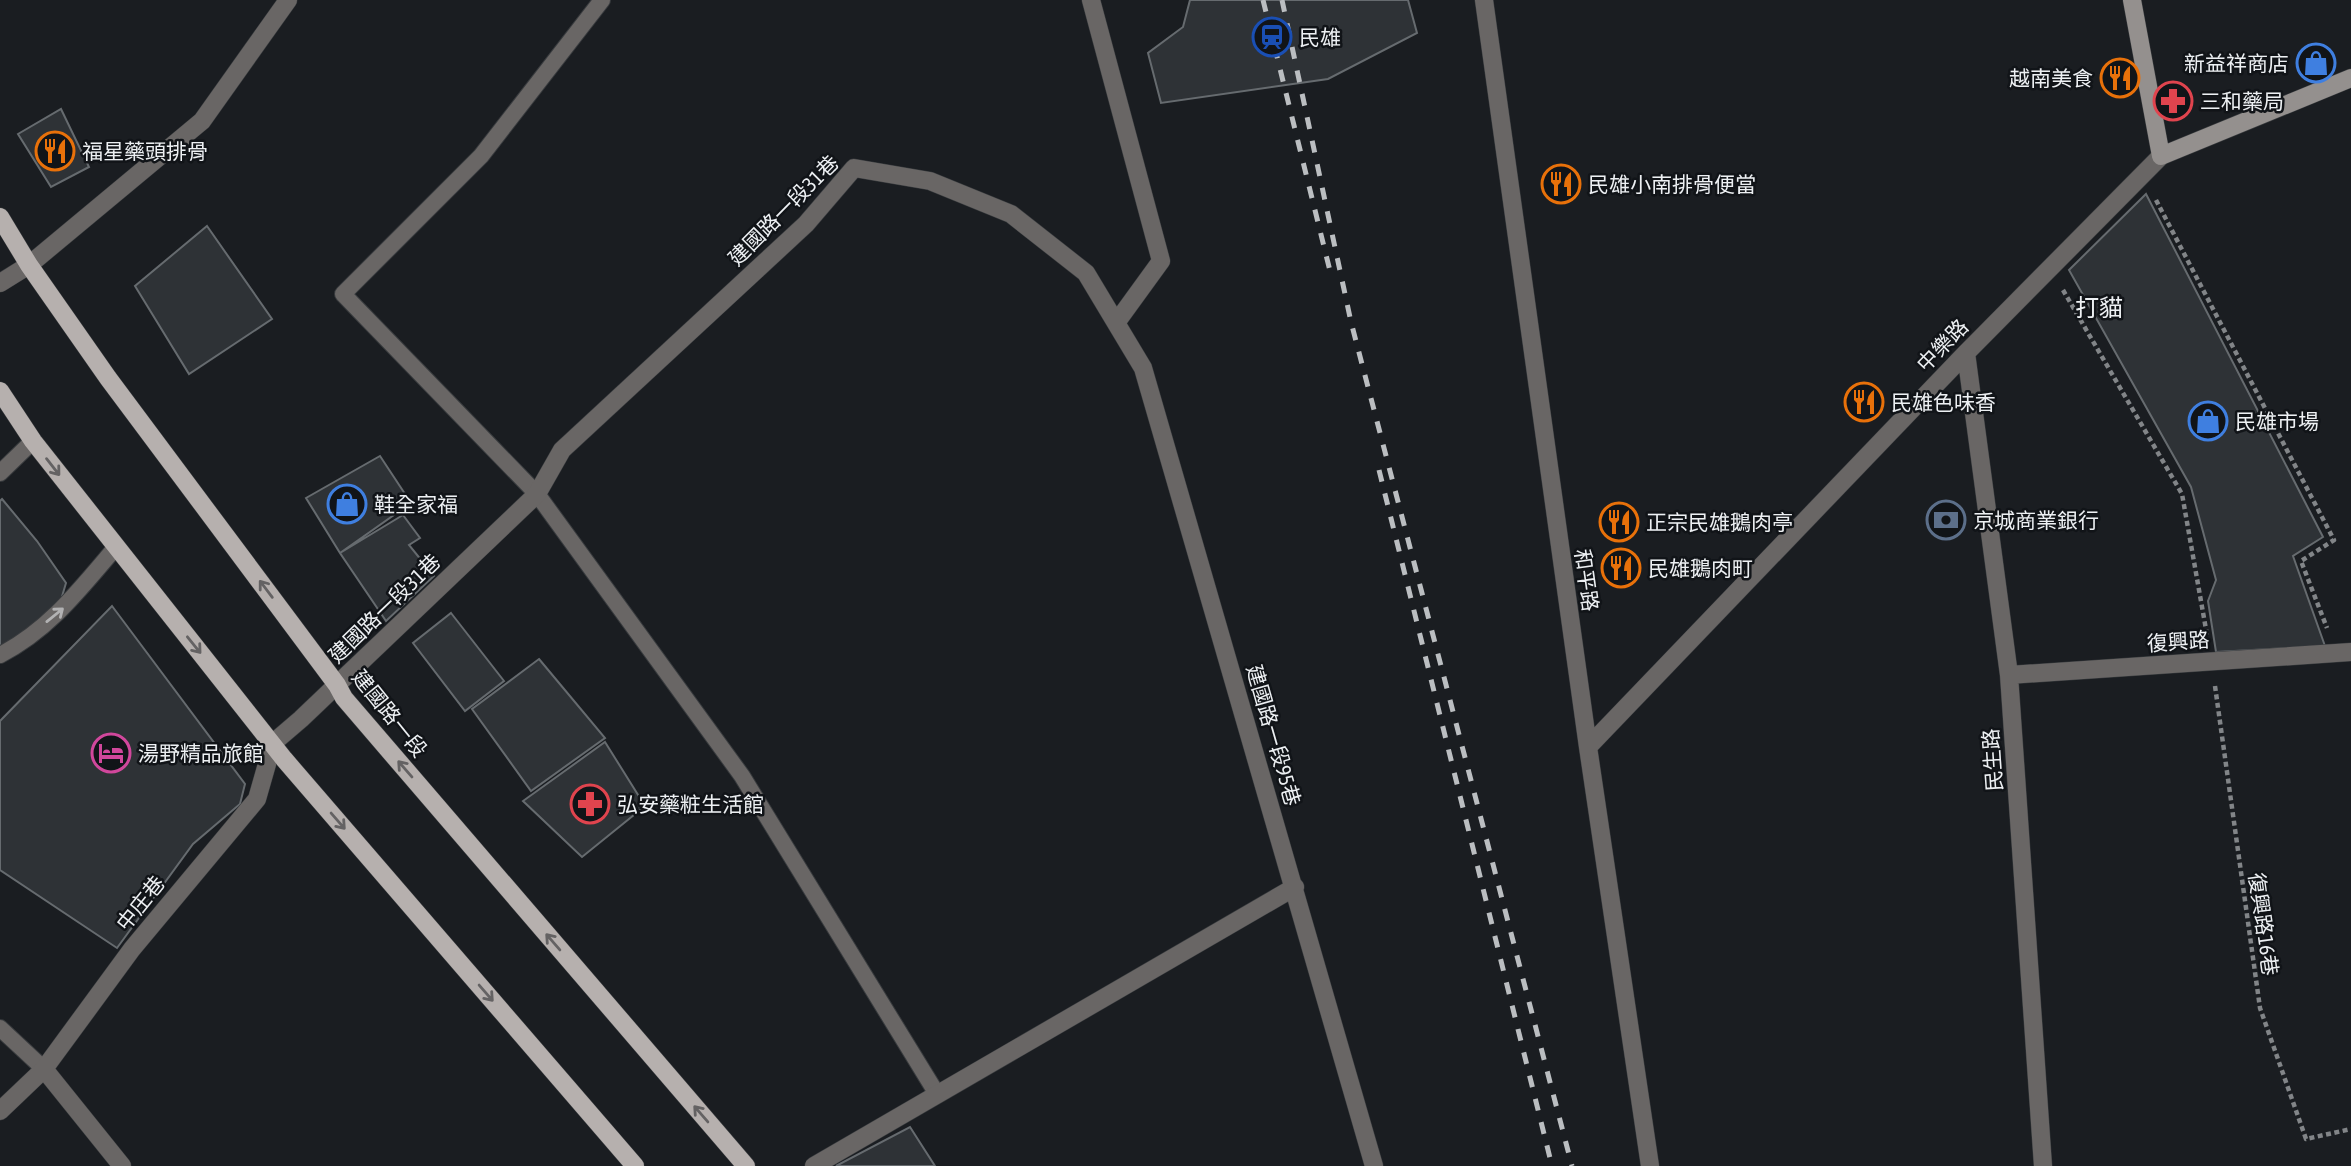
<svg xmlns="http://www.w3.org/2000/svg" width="2351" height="1166" font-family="'Asap Condensed','Noto Sans TC',sans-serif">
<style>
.building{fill:#2e3236;stroke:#666b6f;stroke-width:2}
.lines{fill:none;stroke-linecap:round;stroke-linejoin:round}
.lane-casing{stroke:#383b3e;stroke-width:18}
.street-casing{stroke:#383b3e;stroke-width:19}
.secondary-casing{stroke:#383b3e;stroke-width:19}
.primary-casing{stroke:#383b3e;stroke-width:19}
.path{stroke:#828588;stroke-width:4.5;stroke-dasharray:5 3.5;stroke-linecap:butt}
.lane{stroke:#696665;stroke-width:16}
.street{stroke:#696665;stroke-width:18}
.secondary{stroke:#94908e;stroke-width:18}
.primary{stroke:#b6b0ae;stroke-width:18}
.rail{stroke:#bbbec1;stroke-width:5;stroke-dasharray:12 12;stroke-linecap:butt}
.oneway{stroke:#646263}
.oneway2{stroke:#b2b2b3}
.labels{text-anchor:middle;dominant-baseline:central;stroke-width:5;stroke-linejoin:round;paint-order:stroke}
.poi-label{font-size:21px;fill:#edf0f3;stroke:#111418;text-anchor:start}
.street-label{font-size:21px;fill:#edf0f3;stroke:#111418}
.quarter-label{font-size:24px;fill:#edf0f3;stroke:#111418}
</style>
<rect width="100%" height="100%" fill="#1a1d21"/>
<path class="building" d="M1190,0H1408L1417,33L1328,79L1161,103L1148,53L1183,27Z
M61,109L89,167L51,187L18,134Z
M2146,194L2323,537L2293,556L2325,646L2216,652L2208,601L2216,580L2191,487L2069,270Z
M207,226L272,319L189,374L135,286Z
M380,456L411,503L340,553L306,498Z
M2,499L37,541L66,583L58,610L0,648V501Z
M403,515L420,538L409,545L434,576L386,621L340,553Z
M112,606L245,784L240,804L193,844L117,948L0,870V721Z
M451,613L504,681L465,711L413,643Z
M539,659L605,738L531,791L472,709Z
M605,742L645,806L582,857L523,801Z
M910,1127L935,1166H836Z"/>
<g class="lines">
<defs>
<path id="lane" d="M602,0L481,156L343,294L537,494L742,776L937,1094
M0,473L33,441
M0,655C49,630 81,588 116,547
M0,1028L44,1069"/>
<path id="street" d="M1091,0L1161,261L1116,323
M1484,0L1588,747L1650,1166
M0,283L29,265L202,121L288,0
M1966,353L2009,675L2043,1166
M2009,675L2351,652
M1588,747L1966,353L2161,156
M44,1069L122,1166
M0,1111L44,1069L132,949L257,799L273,743L301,719L537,494L562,450L806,224L854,168L930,181L1011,214L1086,273L1143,368L1374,1166
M814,1166L1295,887"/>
<path id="secondary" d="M2132,0L2161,156L2351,78"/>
<path id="primary" d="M0,217L29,265L108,378L337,685L344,698L746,1166
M0,391L33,441L284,759L635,1166"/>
</defs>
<use href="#lane" class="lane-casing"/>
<use href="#street" class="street-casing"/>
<use href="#secondary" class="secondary-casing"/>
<use href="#primary" class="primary-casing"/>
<path class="path" d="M2156,200L2334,540L2301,561L2327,628
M2063,290L2182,494L2207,635
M2215,686L2260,1008L2306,1139L2351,1129"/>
<use href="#lane" class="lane"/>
<use href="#street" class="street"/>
<use href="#secondary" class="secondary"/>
<use href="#primary" class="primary"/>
<path class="rail" d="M1263,0L1332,279
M1282,0L1351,322L1572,1166
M1379,470L1552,1166"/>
</g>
<defs><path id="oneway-shaft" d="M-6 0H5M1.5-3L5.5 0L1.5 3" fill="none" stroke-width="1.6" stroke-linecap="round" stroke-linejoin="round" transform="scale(1.75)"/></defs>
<g class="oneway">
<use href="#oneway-shaft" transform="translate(53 467) rotate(52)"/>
<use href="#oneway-shaft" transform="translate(266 589) rotate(-127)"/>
<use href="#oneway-shaft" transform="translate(194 645) rotate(51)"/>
<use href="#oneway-shaft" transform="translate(405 769) rotate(-131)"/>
<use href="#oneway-shaft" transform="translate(338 821) rotate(49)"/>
<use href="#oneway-shaft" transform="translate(553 942) rotate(-131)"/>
<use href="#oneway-shaft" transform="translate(486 993) rotate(49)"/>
<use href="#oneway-shaft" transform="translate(701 1114) rotate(-131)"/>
</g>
<use class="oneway2" href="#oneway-shaft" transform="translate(55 615) rotate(-39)"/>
<defs>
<symbol id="station-ring" viewBox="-11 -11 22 22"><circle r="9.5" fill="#111418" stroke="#1a4fb4" stroke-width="1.5"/><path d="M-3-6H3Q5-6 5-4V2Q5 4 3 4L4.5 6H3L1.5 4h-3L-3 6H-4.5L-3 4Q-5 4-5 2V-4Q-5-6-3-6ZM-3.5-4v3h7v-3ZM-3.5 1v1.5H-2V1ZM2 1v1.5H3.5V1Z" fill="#1a4fb4"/></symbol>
<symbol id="shop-ring" viewBox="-11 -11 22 22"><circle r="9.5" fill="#111418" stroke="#3f7fe0" stroke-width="1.5"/><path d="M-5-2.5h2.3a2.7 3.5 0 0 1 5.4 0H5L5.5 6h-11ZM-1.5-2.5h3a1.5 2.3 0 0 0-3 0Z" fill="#3f7fe0"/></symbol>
<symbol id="restaurant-ring" viewBox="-11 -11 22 22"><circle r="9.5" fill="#111418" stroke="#e8710a" stroke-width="1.5"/><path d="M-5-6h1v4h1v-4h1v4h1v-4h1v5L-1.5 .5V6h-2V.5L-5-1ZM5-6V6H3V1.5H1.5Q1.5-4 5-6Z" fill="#e8710a"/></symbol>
<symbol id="pharmacy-ring" viewBox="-11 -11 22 22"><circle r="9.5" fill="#111418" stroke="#e0444e" stroke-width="1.5"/><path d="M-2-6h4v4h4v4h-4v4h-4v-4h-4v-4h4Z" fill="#e0444e"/></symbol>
<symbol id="bank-ring" viewBox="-11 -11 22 22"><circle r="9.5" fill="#111418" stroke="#5c6f8a" stroke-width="1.5"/><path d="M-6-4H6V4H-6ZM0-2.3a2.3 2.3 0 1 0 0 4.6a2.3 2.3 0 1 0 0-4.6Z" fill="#5c6f8a"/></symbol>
<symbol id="hotel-ring" viewBox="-11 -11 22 22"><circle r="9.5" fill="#111418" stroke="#d1479c" stroke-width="1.5"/><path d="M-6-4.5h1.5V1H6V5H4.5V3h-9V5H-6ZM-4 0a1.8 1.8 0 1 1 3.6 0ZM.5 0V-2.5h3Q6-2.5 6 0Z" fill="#d1479c"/></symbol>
</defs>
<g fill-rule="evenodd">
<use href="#station-ring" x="1250" y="15" width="44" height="44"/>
<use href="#shop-ring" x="2294" y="41" width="44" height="44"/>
<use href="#restaurant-ring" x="2098" y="56" width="44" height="44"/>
<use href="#pharmacy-ring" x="2151" y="79" width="44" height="44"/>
<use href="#restaurant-ring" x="33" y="129" width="44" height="44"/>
<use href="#restaurant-ring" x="1539" y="162" width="44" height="44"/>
<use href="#restaurant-ring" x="1842" y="380" width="44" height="44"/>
<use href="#shop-ring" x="2186" y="399" width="44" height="44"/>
<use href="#shop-ring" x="325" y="482" width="44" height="44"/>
<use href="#bank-ring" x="1924" y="498" width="44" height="44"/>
<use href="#restaurant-ring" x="1597" y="500" width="44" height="44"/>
<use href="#restaurant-ring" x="1599" y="546" width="44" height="44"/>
<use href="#hotel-ring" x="89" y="731" width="44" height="44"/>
<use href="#pharmacy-ring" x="568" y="782" width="44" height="44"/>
</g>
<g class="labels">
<g class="poi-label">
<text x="1299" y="37">民雄</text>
<text x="2289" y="63" text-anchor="end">新益祥商店</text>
<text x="2093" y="78" text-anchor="end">越南美食</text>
<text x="2200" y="101">三和藥局</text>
<text x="82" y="151">福星藥頭排骨</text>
<text x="1588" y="184">民雄小南排骨便當</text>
<text x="1891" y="402">民雄色味香</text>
<text x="2235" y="421">民雄市場</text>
<text x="374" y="504">鞋全家福</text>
<text x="1973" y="520">京城商業銀行</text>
<text x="1646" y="522">正宗民雄鵝肉亭</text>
<text x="1648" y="568">民雄鵝肉町</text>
<text x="138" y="753">湯野精品旅館</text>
<text x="617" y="804">弘安藥粧生活館</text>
</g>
<g class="street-label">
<text transform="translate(783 210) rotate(-45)">建國路一段31巷</text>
<text transform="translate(1942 345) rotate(-46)">中樂路</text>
<text transform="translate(1587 580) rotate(82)">和平路</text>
<text transform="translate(384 608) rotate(-44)">建國路一段31巷</text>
<text transform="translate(2178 641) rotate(-4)">復興路</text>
<text transform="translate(390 713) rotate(51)">建國路一段</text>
<text transform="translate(1274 735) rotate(74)">建國路一段95巷</text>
<text transform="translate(1992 760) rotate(-94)">民生路</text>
<text transform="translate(140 903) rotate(-51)">中庄巷</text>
<text transform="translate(2264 924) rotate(82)">復興路16巷</text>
</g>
<g class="quarter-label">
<text x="2099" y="307">打貓</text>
</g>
</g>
</svg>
